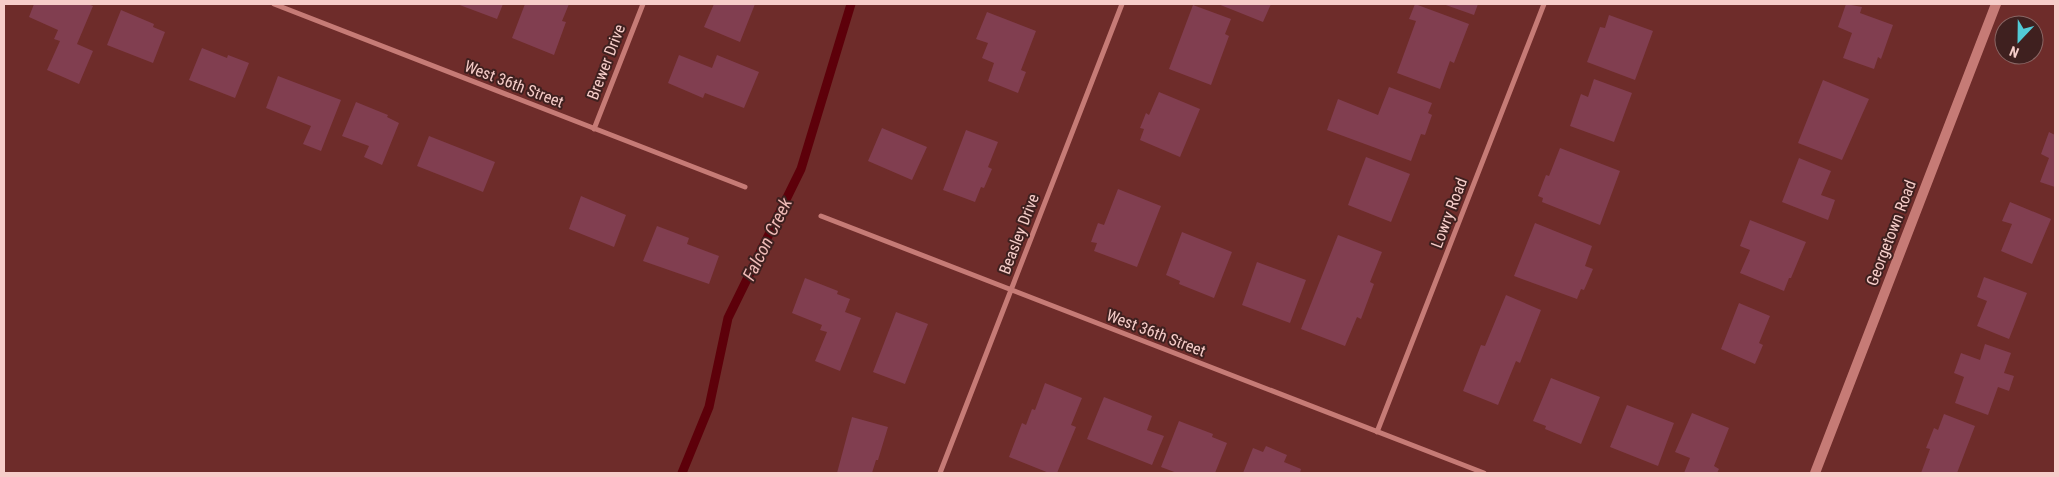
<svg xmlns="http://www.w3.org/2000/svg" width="2059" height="477" font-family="'Roboto Condensed',sans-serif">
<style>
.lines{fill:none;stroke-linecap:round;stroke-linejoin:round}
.stream{stroke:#5d000a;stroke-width:9}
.building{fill:#813e50}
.minor{stroke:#c67b76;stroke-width:5}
.secondary{stroke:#c67b76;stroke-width:10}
.labels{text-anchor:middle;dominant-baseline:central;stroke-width:4;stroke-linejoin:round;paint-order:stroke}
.street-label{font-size:16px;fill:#f6cdc9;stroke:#3f201f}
.water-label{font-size:18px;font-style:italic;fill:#f0bbb7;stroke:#3f201f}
</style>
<rect width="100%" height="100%" fill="#6e2c2a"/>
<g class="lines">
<path class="stream" d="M682,473L709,407L728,318L801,169L851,4"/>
</g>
<path class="building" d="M34,4H88L93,6L77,44L93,51L79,84L47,70L60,41L54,39L58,30L29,17Z
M457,4H503L497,19Z
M525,4H569L562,21L566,22L554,55L512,38Z
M714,4H755L740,42L704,27Z
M1218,4H1271L1263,22Z
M1415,4L1469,24L1454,63L1450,61L1440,89L1397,73L1416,21L1409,19Z
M1443,4H1478L1474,15Z
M1846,4L1862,7L1860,13L1893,25L1881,59L1878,57L1874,69L1843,58L1852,33L1838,27Z
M1193,5L1231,19L1225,34L1229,36L1211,85L1169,69Z
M121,10L154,24L153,27L165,32L153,63L107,45Z
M987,12L1036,31L1021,70L1026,72L1018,93L988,81L994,63L982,58L988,43L976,39Z
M1609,15L1653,31L1635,80L1587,62L1600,27L1605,28Z
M202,48L227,58L228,55L249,63L235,98L189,80Z
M679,55L712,68L717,55L759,72L744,108L705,93L703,98L668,83Z
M278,76L341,100L321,151L303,144L311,126L266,108Z
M1594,79L1632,93L1614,142L1570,126L1581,94L1588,97Z
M1823,80L1869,99L1842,160L1798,143Z
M1389,87L1432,103L1428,113L1432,115L1425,135L1421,134L1411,161L1327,130L1338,99L1378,115Z
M1159,92L1200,109L1180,157L1140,140L1144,129L1140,128L1146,113L1149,115Z
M356,102L388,115L387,117L399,123L382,165L364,157L369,146L342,136Z
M882,128L927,147L912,180L868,161Z
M966,130L998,142L988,167L992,169L984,188L981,187L975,202L943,190Z
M2049,132L2055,135V187L2040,182L2049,158L2041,154Z
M429,136L495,162L483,192L417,166Z
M1560,148L1620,171L1600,225L1542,202L1543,198L1538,196L1546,175L1549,176Z
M1366,157L1410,174L1391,222L1348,205Z
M1799,158L1831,171L1821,195L1835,200L1828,220L1782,202Z
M1118,189L1161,206L1137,267L1094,251L1097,243L1091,242L1098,223L1104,225Z
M581,196L626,215L614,247L569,229Z
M2010,202L2051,219L2032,264L2001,251L2012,224L2002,221Z
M1750,220L1806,242L1791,278H1789L1784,291L1740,273L1750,250L1740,246Z
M1535,223L1592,246L1585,266L1593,269L1584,290L1581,289L1577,299L1514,276Z
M657,226L689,238L687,244L719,256L709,284L643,261Z
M1182,232L1232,252L1214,298L1179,284L1180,281L1166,275Z
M1338,235L1382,252L1370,282L1374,284L1361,319L1357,317L1345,346L1301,329Z
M1257,262L1306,280L1290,323L1242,305Z
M1984,277L2027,293L2009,339L1977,326L1987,301L1977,297Z
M805,278L838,291L837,294L850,299L845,312L861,318L840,371L815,361L827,332L820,330L822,325L792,313Z
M1506,295L1541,310L1520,363L1516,361L1498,405L1463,391L1481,345L1485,346Z
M1739,303L1770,316L1759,343L1763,345L1755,364L1721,349Z
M896,312L928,324L905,384L873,372Z
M1985,344L2011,353L2004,373L2014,376L2009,391L1998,387L1988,415L1955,403L1964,377L1954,373L1961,353L1980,360Z
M1551,378L1600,397L1581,444L1545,429L1546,426L1533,421Z
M1045,383L1082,398L1071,425L1076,427L1057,473H1049L1009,457L1022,423L1026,425L1032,409L1035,410Z
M1104,397L1152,416L1147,430L1164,436L1152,465L1087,439Z
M1627,405L1674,423L1658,466L1610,447Z
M1692,413L1729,428L1714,466L1719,469L1717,473H1684L1690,458L1675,452Z
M1944,414L1975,426L1957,473H1921L1930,449L1926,448L1934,428L1938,430Z
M852,417L888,427L878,460H876L872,473H837Z
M1179,421L1213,434L1212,437L1227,443L1215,473H1177L1161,467Z
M1266,446L1287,455L1284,462L1301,469L1300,473H1243L1253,448L1263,452Z"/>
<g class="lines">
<path class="minor" d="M274,4L745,187
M594,129L643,4
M821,216L1484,473
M1377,432L1544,4
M940,473L1122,4"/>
<path class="secondary" d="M1815,473L1996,4"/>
</g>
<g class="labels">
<g class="street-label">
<text transform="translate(606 62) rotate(-69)">Brewer Drive</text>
<text transform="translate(514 84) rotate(21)">West 36th Street</text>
<text transform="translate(1449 213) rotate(-69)">Lowry Road</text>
<text transform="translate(1891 233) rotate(-69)">Georgetown Road</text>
<text transform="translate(1019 234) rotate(-69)">Beasley Drive</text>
<text transform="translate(1156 333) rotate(21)">West 36th Street</text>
</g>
<g class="water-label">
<text transform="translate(767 239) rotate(-64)">Falcon Creek</text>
</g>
</g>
<rect width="2059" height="477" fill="none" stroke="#f6cdc9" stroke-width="10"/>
<g transform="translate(2019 40) rotate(202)"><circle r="24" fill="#3f201f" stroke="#886563"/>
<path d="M0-4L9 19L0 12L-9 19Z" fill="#52cbd7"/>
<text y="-8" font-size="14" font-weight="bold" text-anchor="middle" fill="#f6cdc9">N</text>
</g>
</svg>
